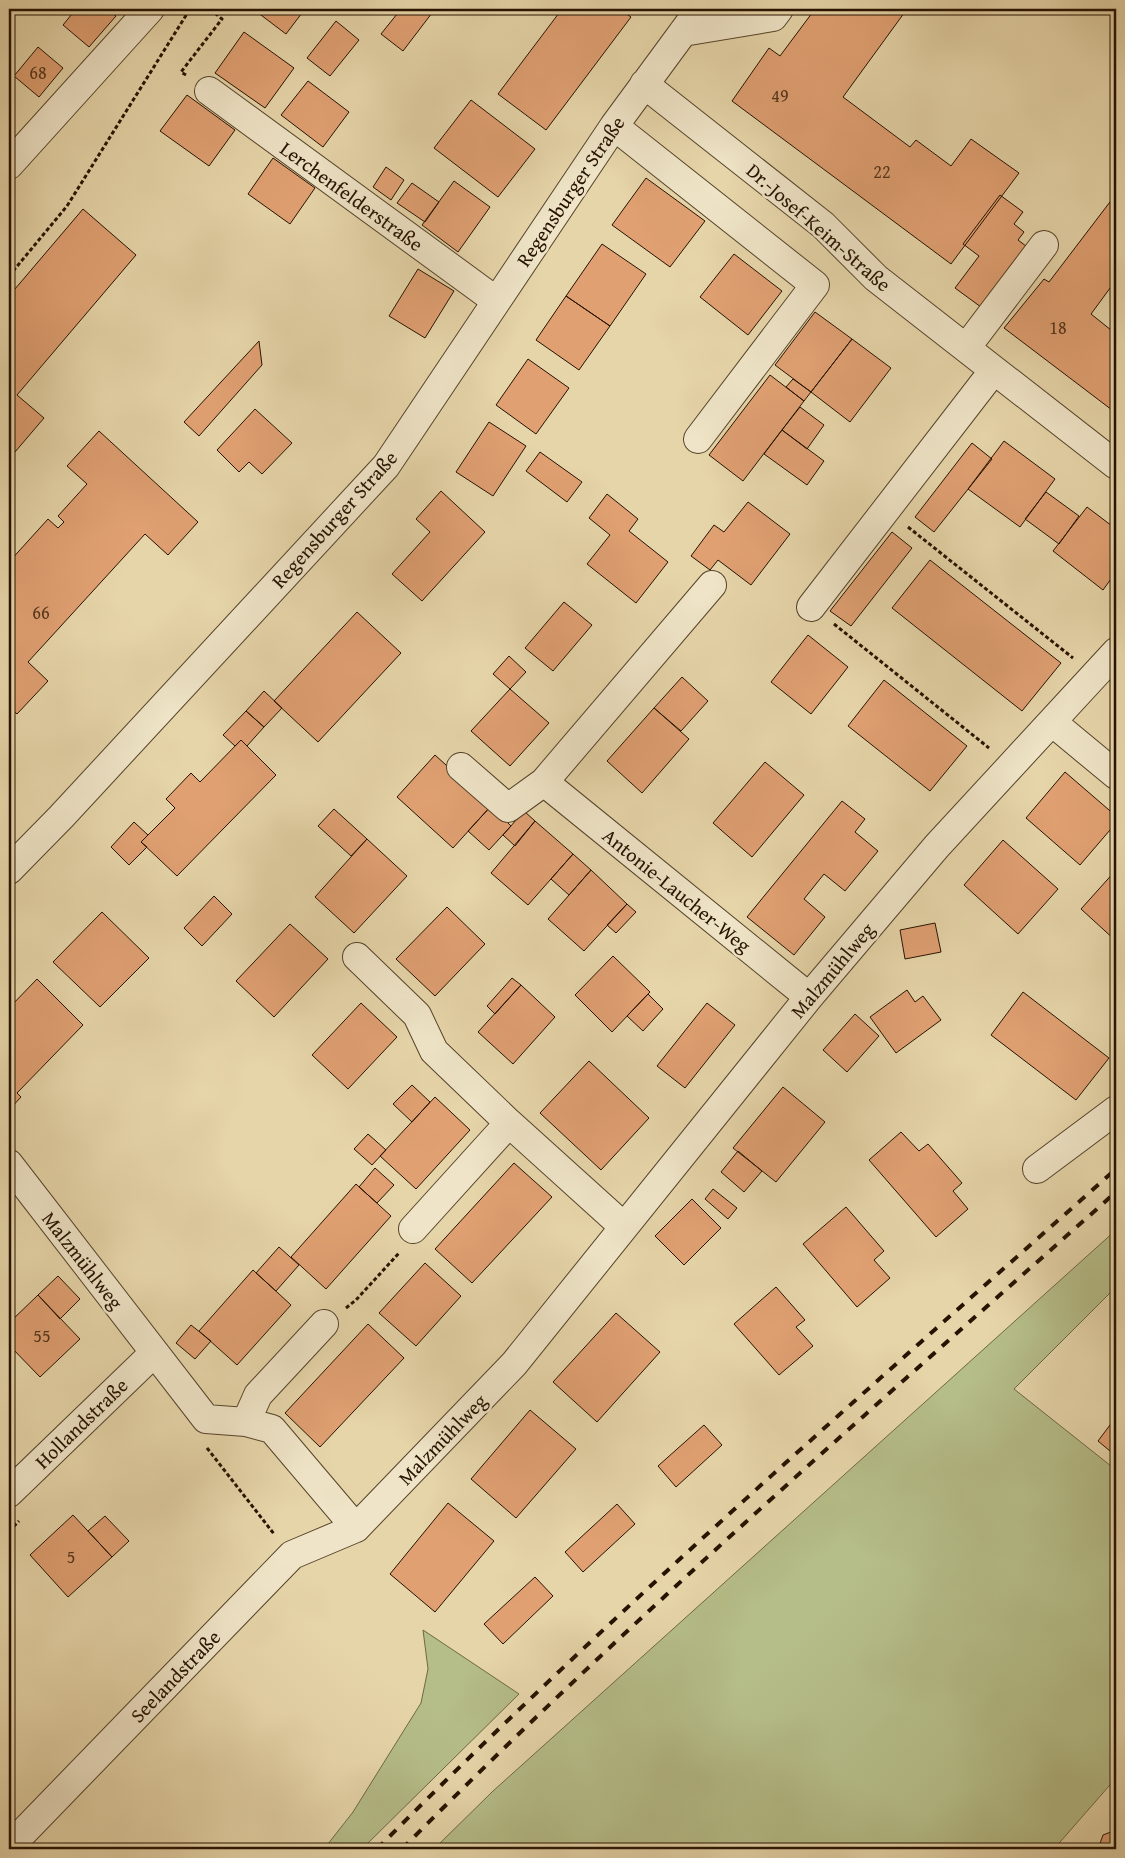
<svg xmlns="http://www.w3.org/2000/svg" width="1125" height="1858" font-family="'Gentium Book Plus',serif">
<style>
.grass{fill:#b5bd88;stroke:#6d6844}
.building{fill:#e0a072;stroke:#251200}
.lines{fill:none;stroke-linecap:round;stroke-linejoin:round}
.minor-casing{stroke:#55432a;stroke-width:30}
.path{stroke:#251200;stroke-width:3;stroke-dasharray:4 2.5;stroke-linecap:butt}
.minor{stroke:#efe4c7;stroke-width:28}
.rail{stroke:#251200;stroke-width:4;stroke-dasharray:9 9;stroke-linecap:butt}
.labels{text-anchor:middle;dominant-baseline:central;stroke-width:5;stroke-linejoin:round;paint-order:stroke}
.number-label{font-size:18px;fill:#54361c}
.street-label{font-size:20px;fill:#251200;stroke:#efe4c7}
</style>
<rect width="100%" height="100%" fill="#e6d5a9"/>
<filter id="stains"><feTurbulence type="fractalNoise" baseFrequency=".004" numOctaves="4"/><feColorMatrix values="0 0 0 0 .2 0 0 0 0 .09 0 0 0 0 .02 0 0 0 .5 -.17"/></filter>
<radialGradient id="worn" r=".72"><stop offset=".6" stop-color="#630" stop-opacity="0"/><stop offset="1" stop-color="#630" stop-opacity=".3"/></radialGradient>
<path class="grass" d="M1116,1230V1287L1014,1389L1116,1470V1778L1054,1849H434L492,1792Z
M423,1630L519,1694L362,1849H324L353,1812L421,1703L428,1669Z"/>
<path class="building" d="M76,9H107L116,16L89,47L63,25Z
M253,9H305L286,34Z
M401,9H435L403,51L381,34Z
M562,9H619L631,17L546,130L498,94Z
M815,9H907L843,97L910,147L916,140L951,166L971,139L1019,173L951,264L732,101L769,48L780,56Z
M336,21L359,40L330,76L307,58Z
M244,32L294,68L265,108L215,73Z
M38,47L63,68L39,97L14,76Z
M308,81L349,112L323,147L281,115Z
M187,95L235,130L209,166L160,131Z
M471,100L535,149L498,197L434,148Z
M1116,147V161L1110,156Z
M273,158L315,188L290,224L248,194Z
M386,167L404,180L391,200L373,187Z
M646,178L705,221L670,267L612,225Z
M454,181L490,207L458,252L422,225Z
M412,183L439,202L425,222L397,203Z
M1000,195L1023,212L1014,224L1024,232L1018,240L1030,249L985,310L955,288L979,256L963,244Z
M1113,198L1116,200V280L1091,314L1116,334V413L1004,328L1044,279L1049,282Z
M83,209L136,255L17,395L44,418L9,459V296Z
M602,244L646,274L610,326L566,296Z
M734,254L782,291L748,335L700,297Z
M418,269L454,291L425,338L389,316Z
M566,296L610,326L579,370L536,340Z
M815,312L852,339L811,392L775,365Z
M852,339L891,368L850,422L811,392Z
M259,341L262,365L199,436L184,422Z
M528,359L569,388L536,434L496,405Z
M770,375L804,401L743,481L709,455Z
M793,379L811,392L804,401L786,387Z
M800,407L824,425L807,449L782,430Z
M255,409L292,443L262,474L249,462L239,472L217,450Z
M489,422L526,446L493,496L456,472Z
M782,430L824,461L807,485L764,454Z
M99,431L198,522L168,555L145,534L28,662L48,681L17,714L9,707V562L48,519L58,528L64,522L58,516L87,484L67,466Z
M1004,441L1055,479L1020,527L968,489Z
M972,443L992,459L934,532L915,517Z
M540,452L582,482L567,502L526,471Z
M441,491L485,532L422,601L392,574L430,532L416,519Z
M1046,492L1079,516L1059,544L1025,519Z
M607,494L638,519L629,531L668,562L636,603L587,564L610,535L589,518Z
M748,502L790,534L751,585L718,560L710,570L691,556L714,525L724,532Z
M1087,507L1116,529V572L1103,590L1053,551Z
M892,532L912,548L851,626L830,611Z
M930,560L1061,663L1022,711L892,608Z
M564,602L592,625L553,671L525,648Z
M357,612L401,653L318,742L274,701Z
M808,635L848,667L811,714L771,682Z
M509,656L526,672L510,689L493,674Z
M682,677L708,701L681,731L654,708Z
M884,680L967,746L930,791L848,726Z
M510,689L549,723L510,766L471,731Z
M264,691L282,708L264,727L246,711Z
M654,708L689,739L642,793L607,761Z
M246,711L264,727L247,746L241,740L235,746L223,735Z
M241,740L276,775L177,876L141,842L175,808L166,799L191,773L200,782Z
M435,755L491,806L453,848L397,797Z
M765,762L804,795L752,857L713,823Z
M1065,772L1116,816V823L1080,865L1026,818Z
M842,801L865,819L855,832L878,851L845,891L824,874L804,899L825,917L794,955L747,917Z
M491,806L511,826L489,850L468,831Z
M334,809L367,839L351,856L318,826Z
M524,811L535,821L515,846L503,835Z
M535,821L573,854L528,905L491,873Z
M134,822L148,835L141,842L147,847L129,865L111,847Z
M367,839L407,876L354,933L315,897Z
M1003,840L1058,889L1018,934L964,885Z
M573,854L591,870L569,895L551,879Z
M591,870L627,904L584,951L548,919Z
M1116,870V941L1081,909Z
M214,896L232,914L202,946L184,928Z
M627,904L636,912L616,933L607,925Z
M447,907L485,944L435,996L396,959Z
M102,912L149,958L100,1007L53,962Z
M935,923L941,952L905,959L900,930Z
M290,924L328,959L274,1017L236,981Z
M613,956L650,992L612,1032L575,995Z
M512,978L521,985L495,1014L487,1006Z
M37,979L83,1025L17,1093L21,1097L9,1110V1008Z
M521,985L555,1017L513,1064L478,1032Z
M907,990L915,1002L923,996L941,1020L896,1053L870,1017Z
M1023,992L1109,1058L1076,1100L991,1035Z
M648,994L663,1009L643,1031L627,1016Z
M361,1003L397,1037L348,1089L312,1055Z
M707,1003L735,1025L685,1088L657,1066Z
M855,1014L879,1036L847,1072L823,1050Z
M589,1061L649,1118L601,1170L540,1113Z
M412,1085L430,1102L412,1122L393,1104Z
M783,1087L825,1122L776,1182L733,1148Z
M435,1097L470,1130L416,1189L380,1156Z
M901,1132L919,1151L928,1144L962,1183L953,1191L968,1209L936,1237L869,1160Z
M368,1134L386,1150L372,1165L354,1149Z
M738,1151L762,1171L744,1192L721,1172Z
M514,1163L552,1197L472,1283L435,1249Z
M375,1168L394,1185L377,1203L359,1187Z
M356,1184L391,1216L326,1289L291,1257Z
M713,1189L737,1208L728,1219L705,1199Z
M692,1199L721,1228L684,1265L655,1236Z
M846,1207L884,1251L874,1260L890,1278L857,1307L803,1244Z
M279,1247L299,1265L276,1291L256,1273Z
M425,1263L461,1296L416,1346L379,1313Z
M253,1270L291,1305L237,1365L199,1331Z
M58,1276L80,1299L60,1319L38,1295Z
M776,1287L805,1320L796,1327L813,1346L779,1375L734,1324Z
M38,1295L80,1339L40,1377L9,1345V1323Z
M616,1313L660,1352L597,1422L553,1382Z
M368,1324L404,1358L320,1447L285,1413Z
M191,1325L211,1341L195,1359L176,1343Z
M530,1410L576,1449L516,1518L471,1479Z
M1116,1417V1456L1098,1441Z
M704,1425L722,1445L676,1487L658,1466Z
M448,1503L494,1541L435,1612L390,1574Z
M617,1504L635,1524L583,1572L565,1552Z
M73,1515L112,1557L68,1597L30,1555Z
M105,1516L129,1541L112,1557L88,1531Z
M535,1577L553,1596L503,1644L484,1624Z
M1116,1830V1849H1098L1103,1835Z"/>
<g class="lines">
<defs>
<path id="minor" d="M683,32L773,17L779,9
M644,84L823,225L876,278L1116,465
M209,91L495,300
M614,126L815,285L698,439
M9,165L150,9
M966,348L1044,245
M712,585L544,782L809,997
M811,607L994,370
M1052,722L1116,775
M461,767L508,808L544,782
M9,870L61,817L386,466L614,126L700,9
M357,957L417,1015L434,1051L509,1123L623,1226
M9,1164L206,1419L246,1422L272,1429L356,1528L514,1364L809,997L937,846L1116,652
M1037,1169L1116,1110
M413,1229L509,1123
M246,1422L258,1395L324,1324
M9,1493L154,1353
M9,1847L292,1555L356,1528"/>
</defs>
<use href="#minor" class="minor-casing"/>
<path class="path" d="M186,75L181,72L222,19L210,9
M9,276L67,206L190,9
M908,527L1073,658
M834,624L989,748
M346,1308L356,1300L399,1253
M207,1448L274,1534
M9,1531L19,1521"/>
<use href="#minor" class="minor"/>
<path class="rail" d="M377,1849C613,1611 866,1391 1116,1169
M402,1849C630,1619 874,1407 1116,1192"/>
</g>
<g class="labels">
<g class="number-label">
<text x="38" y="72">68</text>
<text x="780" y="95">49</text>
<text x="882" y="171">22</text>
<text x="1058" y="327">18</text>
<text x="41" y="612">66</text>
<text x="42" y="1335">55</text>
<text x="71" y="1556">5</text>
</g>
<g class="street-label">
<text transform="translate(570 191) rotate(-56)">Regensburger Straße</text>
<text transform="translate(352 196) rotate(36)">Lerchenfelderstraße</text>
<text transform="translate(819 227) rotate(41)">Dr.-Josef-Keim-Straße</text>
<text transform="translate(334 519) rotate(-48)">Regensburger Straße</text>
<text transform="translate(677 890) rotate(39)">Antonie-Laucher-Weg</text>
<text transform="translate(832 970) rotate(-50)">Malzmühlweg</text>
<text transform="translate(83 1260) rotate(52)">Malzmühlweg</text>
<text transform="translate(81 1423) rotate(-44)">Hollandstraße</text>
<text transform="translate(442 1439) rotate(-46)">Malzmühlweg</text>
<text transform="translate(175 1676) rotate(-46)">Seelandstraße</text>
</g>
</g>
<rect width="1125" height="1858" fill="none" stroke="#e6d5a9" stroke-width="30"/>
<rect x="10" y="10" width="1105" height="1838" fill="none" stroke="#251200" stroke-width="2.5"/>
<rect x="15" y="15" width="1095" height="1828" fill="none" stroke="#251200"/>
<rect width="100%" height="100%" filter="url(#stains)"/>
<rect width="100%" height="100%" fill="url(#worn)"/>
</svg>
